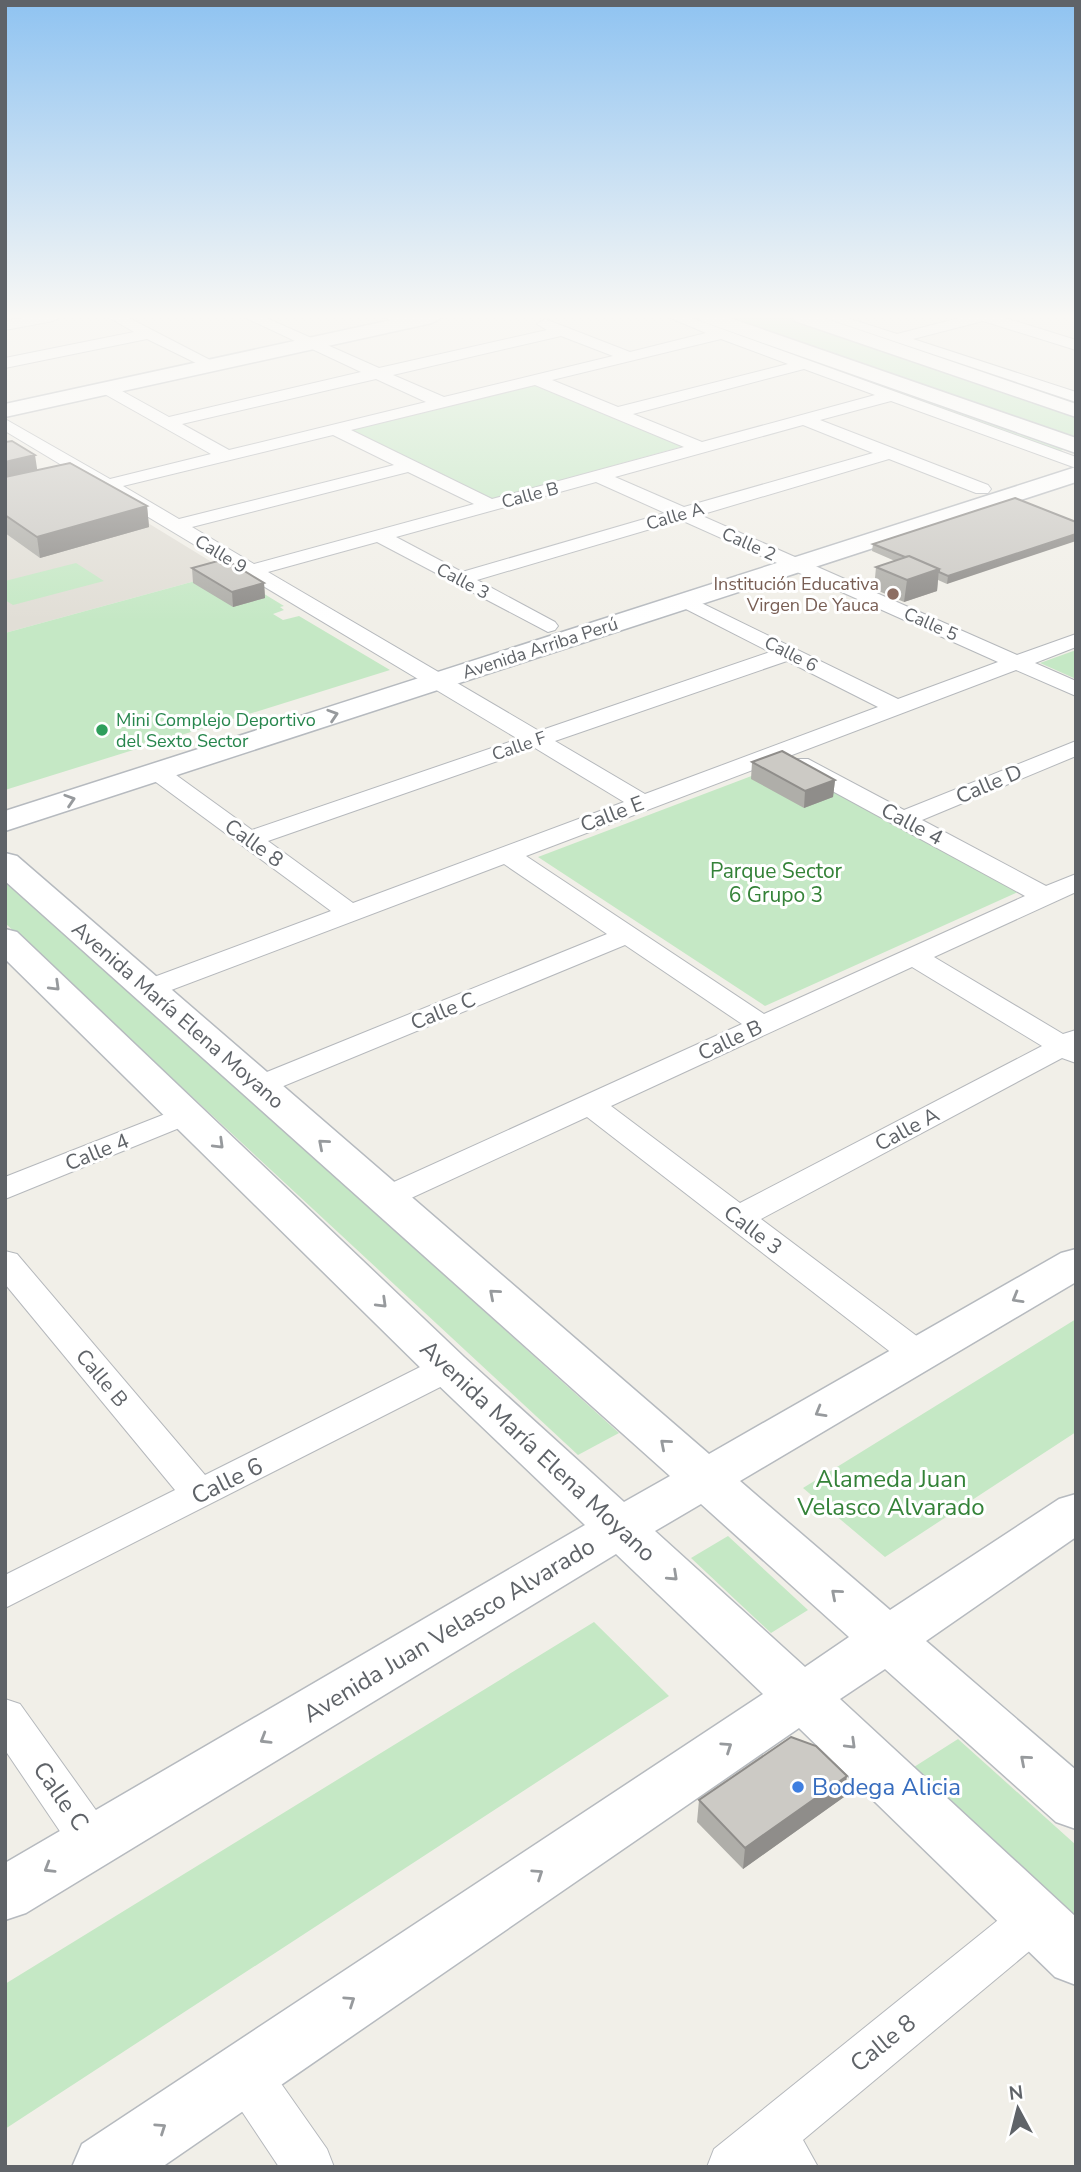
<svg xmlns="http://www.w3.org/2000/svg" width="1081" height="2172" viewBox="0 0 1081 2172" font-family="'Nunito Sans',sans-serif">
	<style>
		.education { fill: #e1ded6 }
		.green { fill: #c5e8c5 }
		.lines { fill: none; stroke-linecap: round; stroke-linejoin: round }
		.street-casing { stroke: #b5b8bc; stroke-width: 2 }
		.secondary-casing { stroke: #b6babf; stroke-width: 3 }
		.street { fill: #fff; fill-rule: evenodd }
		.secondary { fill: #fff; fill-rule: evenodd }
		.wall { fill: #afaea9 }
		.shaded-wall { fill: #8f8d8a }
		.building { fill: #cccac5; stroke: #8f8d8a; stroke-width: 2 }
		.oneway { stroke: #979a9d }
		.education-dot { fill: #8d6e63; stroke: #fff; stroke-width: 2.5 }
		.leisure-dot { fill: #2e9e5b; stroke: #fff; stroke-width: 2.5 }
		.shop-dot { fill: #3f7fe0; stroke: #fff; stroke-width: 2.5 }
		.labels { text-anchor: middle; stroke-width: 6; stroke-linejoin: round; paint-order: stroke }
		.far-street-label { font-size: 18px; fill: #5f6368; stroke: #fff }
		.far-education-label { font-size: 18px; fill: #785e54; stroke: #fff; text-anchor: end }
		.far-leisure-label { font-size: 18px; fill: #27864d; stroke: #fff; text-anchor: start }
		.street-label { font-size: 21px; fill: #5f6368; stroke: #fff }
		.park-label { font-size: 21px; fill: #348238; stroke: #fff }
		.near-street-label { font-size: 24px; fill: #5f6368; stroke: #fff }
		.near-park-label { font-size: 24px; fill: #348238; stroke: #fff }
		.near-shop-label { font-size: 24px; fill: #366cbe; stroke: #fff; text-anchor: start }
	</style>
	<rect width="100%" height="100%" fill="#f1efe8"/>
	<path class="education" d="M76,479L228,572L5,633V496Z"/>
	<path class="green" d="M684,317H695L1068,448L1058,452Z
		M721,317H789L1076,415V442Z
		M536,385L684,446L493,499L349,431Z
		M76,563L104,581L13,605L5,600V581Z
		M228,572L284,606L280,607L284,610L273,614L283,620L299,616L390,670L5,790V633Z
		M1076,650V679L1040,663Z
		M783,764L1018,892L765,1006L538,857Z
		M5,878L619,1433L578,1455L5,923Z
		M1076,1319V1432L885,1557L803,1488Z
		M728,1536L808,1610L771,1633L691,1558Z
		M594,1622L669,1696L5,2129V1984Z
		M958,1739L1076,1845V1918L914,1767Z"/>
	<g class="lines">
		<defs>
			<path id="street" d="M28,317H60L53,321L5,330V321Z
				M108,317H127L212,361L210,364H198L147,339L5,368V358L134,332Z
				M244,317H264L379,368L547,330L537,324L545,319L630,352L706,333L668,317H689L1076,457V468L891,401L820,420L988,485L991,489L988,493H976L889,459L700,515L1017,655L1076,634V647L1035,663L1076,681V696L1016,670L526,856L764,1014L1025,896L792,769L788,764L792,759H808L904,810L1076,741V756L922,820L1046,886L1076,874V892L934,957L1063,1034L1076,1030V1063L1062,1058L761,1219L930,1346L935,1355L930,1364L918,1367L906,1364L587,1117L396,1205L385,1208L374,1205L369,1198L374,1191L742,1024L625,945L269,1092L258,1095L247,1092L243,1086L247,1080L607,934L504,864L158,995H138L134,989L138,983L331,911L149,777L145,772L149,767H165L252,830L518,739L5,431V419L110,479L211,454L101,392V386H113L169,417L361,372ZM561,336L613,356L444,397L393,375ZM721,339L788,364L618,407L552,380ZM804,369L875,395L702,442L633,414ZM376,379L426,402L229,450L182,424ZM535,385L684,447L492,499L351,430ZM803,425L873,453L684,507L615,477ZM333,435L394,465L179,519L123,486ZM408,472L474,504L254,564L192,527ZM596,482L665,513L462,572L396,537ZM681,520L998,662L898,699L685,595L675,601L678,605L770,652L539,731L268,572L377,542L548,632L555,630L558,626L555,622L477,580ZM787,661L878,707L645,794L555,741ZM535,748L624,802L353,903L268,841ZM912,967L1042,1046L740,1203L611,1106Z
				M384,317H401L402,319L395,323Z
				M822,317H844L897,334L963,317H1002L1076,340V350L983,321L913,339L1076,392V402Z
				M188,1105L199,1108L203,1114L199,1120L5,1199V1177Z
				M5,1251L17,1254L205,1475L436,1359L448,1356L460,1359L466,1368L460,1377L5,1608V1575L175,1490L5,1284Z
				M5,1699L20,1704L108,1827L114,1841L108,1855L92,1860L76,1855L5,1750Z
				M1034,1898L1050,1904L1057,1919L1050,1934L803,2140L818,2167H707L714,2149L1018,1904Z
				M244,2049L261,2055L327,2149L334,2167H279L227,2089L220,2072L227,2055Z"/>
			<path id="secondary" d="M405,317H442L432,323L5,417V404Z
				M698,317H727L1076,438V453L701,321Z
				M792,317H821L1076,404V417L795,321Z
				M1076,467V482L5,831V811Z
				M5,853L17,856L709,1454L1061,1253L1076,1249V1282L740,1481L890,1610L1059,1499L1076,1494V1537L926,1641L1076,1770V1829L1056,1822L885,1669L840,1699L1076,1917V1985L1055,1977L799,1728L162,2167H72L82,2144L763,1694L616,1554L26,1913L5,1920V1863L585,1525L432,1379L5,959V929L17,932L464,1357L624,1502L670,1476L5,881ZM701,1504L849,1637L805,1667L655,1531Z"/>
		</defs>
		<use href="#street" class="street-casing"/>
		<use href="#secondary" class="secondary-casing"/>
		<use href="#street" class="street"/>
		<use href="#secondary" class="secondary"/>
	</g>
	<path class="wall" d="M5,442L37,470L147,506L149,527L40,558L5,533Z
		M1015,498L947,584L938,580L937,591L904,602L874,589L876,567L895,561L872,551L873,544Z
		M192,568L264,583L265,598L233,607L193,583Z
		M752,762L835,780L833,797L804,808L751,779Z
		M844,1797L743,1869L697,1822L699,1800Z"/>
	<path class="shaded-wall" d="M35,455L38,475L5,483V462Z
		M147,506L149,527L40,558L37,537Z
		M1076,534V541L947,584L948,576Z
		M939,569L937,591L904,602L907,580Z
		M264,583L265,598L233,607L232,592Z
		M835,780L833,797L804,808L805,791Z
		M847,1776L844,1797L743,1869L745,1848Z"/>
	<path class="building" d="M12,441L35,455L5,462V442Z
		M70,463L147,506L37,537L5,515V477Z
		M1015,498L1076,522V534L948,576L939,572V569L909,556L905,557L873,544Z
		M909,556L939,569L907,580L876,567Z
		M225,559L264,583L232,592L192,568Z
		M782,751L835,780L805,791L752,762Z
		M791,1737L816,1746L847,1776L745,1848L699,1800Z"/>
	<defs><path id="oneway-chevron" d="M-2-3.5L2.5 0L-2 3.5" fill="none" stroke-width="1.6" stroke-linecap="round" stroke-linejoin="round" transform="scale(1.75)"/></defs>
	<g class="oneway">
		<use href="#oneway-chevron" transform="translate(333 715) rotate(-18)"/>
		<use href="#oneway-chevron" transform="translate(70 800) rotate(-18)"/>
		<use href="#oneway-chevron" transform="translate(55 986) rotate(44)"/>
		<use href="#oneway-chevron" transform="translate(219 1144) rotate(44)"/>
		<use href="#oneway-chevron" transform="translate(323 1144) rotate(-139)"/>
		<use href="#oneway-chevron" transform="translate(494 1294) rotate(-139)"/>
		<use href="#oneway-chevron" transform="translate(1017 1298) rotate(150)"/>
		<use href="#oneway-chevron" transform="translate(382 1303) rotate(44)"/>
		<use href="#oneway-chevron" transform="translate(820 1412) rotate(150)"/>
		<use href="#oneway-chevron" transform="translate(665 1444) rotate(-139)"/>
		<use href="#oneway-chevron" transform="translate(673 1576) rotate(43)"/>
		<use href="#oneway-chevron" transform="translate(836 1594) rotate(-139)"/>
		<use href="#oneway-chevron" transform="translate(265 1739) rotate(149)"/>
		<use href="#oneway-chevron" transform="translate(851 1744) rotate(44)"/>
		<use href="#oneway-chevron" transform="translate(727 1747) rotate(-34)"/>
		<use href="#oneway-chevron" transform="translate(1025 1760) rotate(-139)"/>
		<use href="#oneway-chevron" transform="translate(49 1868) rotate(149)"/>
		<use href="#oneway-chevron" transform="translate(538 1874) rotate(-34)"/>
		<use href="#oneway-chevron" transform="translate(350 2001) rotate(-34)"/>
		<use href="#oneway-chevron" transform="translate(161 2128) rotate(-34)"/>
	</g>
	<linearGradient id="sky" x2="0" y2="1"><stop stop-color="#8fc3f1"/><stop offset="0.51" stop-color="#f9f8f5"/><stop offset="1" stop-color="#f9f8f5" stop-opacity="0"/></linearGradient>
	<rect width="1081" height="621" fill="url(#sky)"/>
	<circle class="education-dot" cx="893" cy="594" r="7"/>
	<circle class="leisure-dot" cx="102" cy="730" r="7"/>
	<circle class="shop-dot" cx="798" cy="1787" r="7"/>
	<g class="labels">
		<g class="far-street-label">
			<text transform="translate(530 495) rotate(-15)" y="6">Calle B</text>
			<text transform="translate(675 516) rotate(-16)" y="6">Calle A</text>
			<text transform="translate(749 544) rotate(24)" y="6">Calle 2</text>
			<text transform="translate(221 554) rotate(31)" y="6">Calle 9</text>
			<text transform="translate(463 581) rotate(28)" y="6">Calle 3</text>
			<text transform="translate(931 624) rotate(24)" y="6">Calle 5</text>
			<text transform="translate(540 648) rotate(-18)" y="6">Avenida Arriba Perú</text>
			<text transform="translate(791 654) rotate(27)" y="6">Calle 6</text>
			<text transform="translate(519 746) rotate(-19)" y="6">Calle F</text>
		</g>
		<g class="far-education-label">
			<text x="879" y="590">Institución Educativa<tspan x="879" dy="21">Virgen De Yauca</tspan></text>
		</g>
		<g class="far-leisure-label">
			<text x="116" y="726">Mini Complejo Deportivo<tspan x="116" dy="21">del Sexto Sector</tspan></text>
		</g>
		<g class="street-label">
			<text transform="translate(989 784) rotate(-23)" y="7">Calle D</text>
			<text transform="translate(612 814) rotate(-21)" y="7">Calle E</text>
			<text transform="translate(912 824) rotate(28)" y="7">Calle 4</text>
			<text transform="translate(254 843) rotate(36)" y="7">Calle 8</text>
			<text transform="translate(443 1011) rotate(-22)" y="7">Calle C</text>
			<text transform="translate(178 1015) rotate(41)" y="7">Avenida María Elena Moyano</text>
			<text transform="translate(730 1040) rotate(-25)" y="7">Calle B</text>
			<text transform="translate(907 1129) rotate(-28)" y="7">Calle A</text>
			<text transform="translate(97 1152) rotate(-22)" y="7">Calle 4</text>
			<text transform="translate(753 1230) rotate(37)" y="7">Calle 3</text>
			<text transform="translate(102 1378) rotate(50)" y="7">Calle B</text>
		</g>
		<g class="park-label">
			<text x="776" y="878">Parque Sector<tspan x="776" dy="24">6 Grupo 3</tspan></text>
		</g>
		<g class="near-street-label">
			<text transform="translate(538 1451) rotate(43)" y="8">Avenida María Elena Moyano</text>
			<text transform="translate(227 1481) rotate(-26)" y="8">Calle 6</text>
			<text transform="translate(449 1630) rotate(-31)" y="8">Avenida Juan Velasco Alvarado</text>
			<text transform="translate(61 1796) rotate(55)" y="8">Calle C</text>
			<text transform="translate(883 2043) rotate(-39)" y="8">Calle 8</text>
		</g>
		<g class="near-park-label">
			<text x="891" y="1487">Alameda Juan<tspan x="891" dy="28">Velasco Alvarado</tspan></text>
		</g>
		<g class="near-shop-label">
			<text x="812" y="1795">Bodega Alicia</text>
		</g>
	</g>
	<rect width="1081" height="2172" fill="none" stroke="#5f6368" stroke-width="14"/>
	<g transform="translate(1018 2109) rotate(353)" stroke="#ffffff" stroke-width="5" paint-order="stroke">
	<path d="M0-5L12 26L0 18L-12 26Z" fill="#5f6368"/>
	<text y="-10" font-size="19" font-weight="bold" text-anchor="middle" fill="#5f6368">N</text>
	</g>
</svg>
